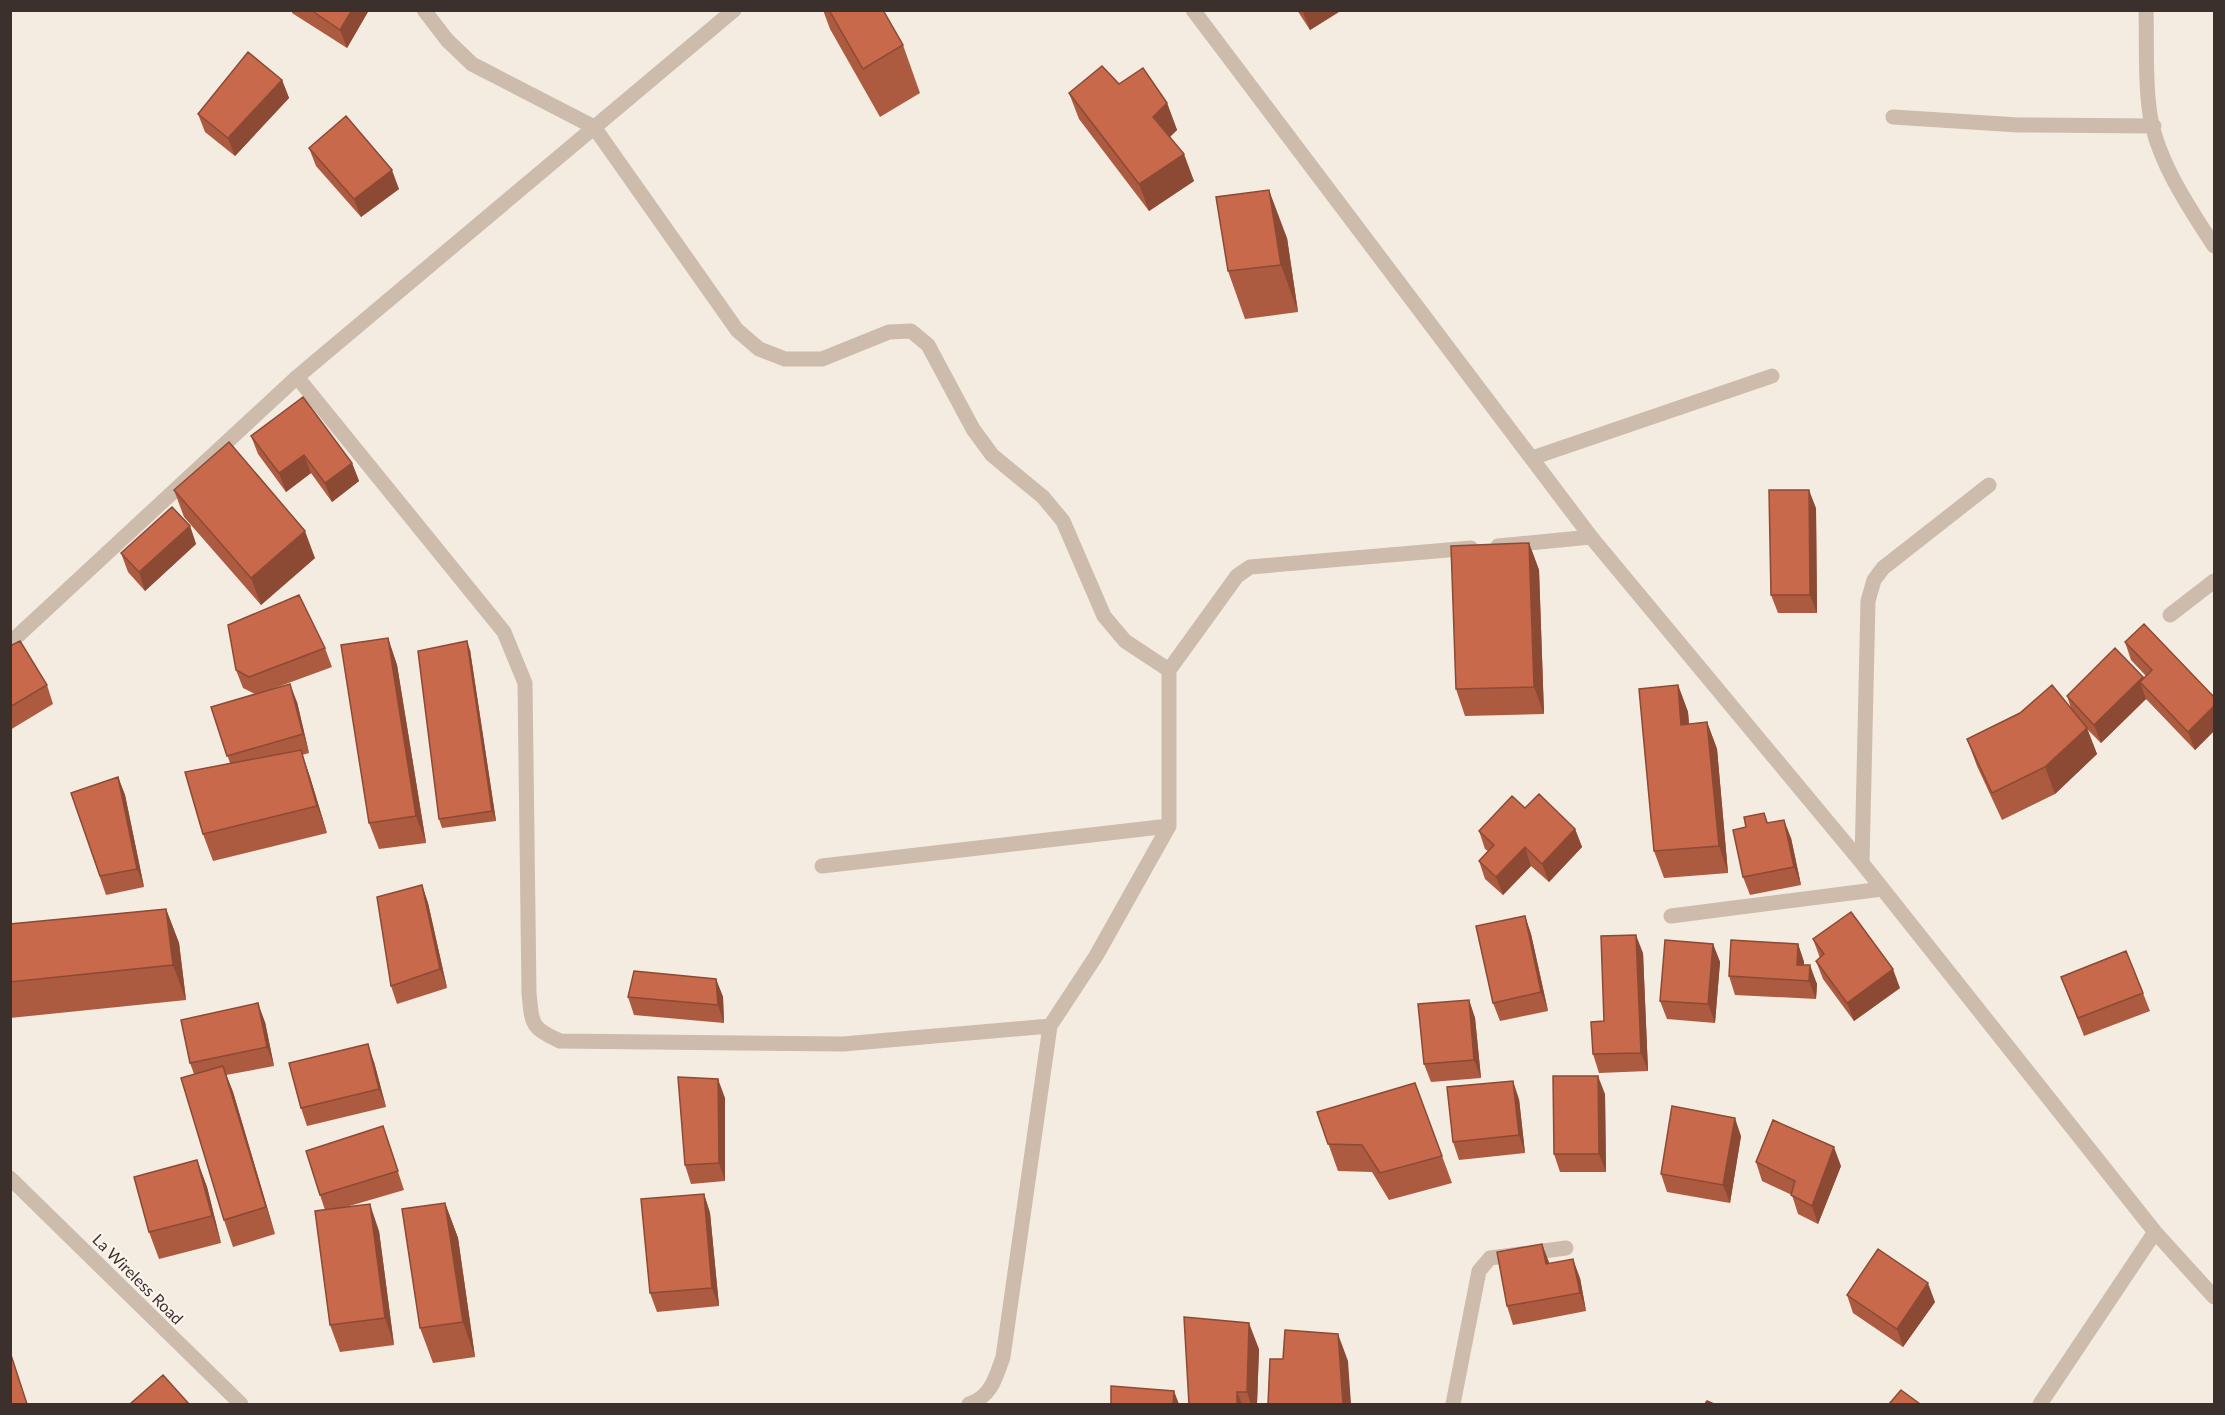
<svg xmlns="http://www.w3.org/2000/svg" width="2225" height="1415" viewBox="0 0 2225 1415" font-family="Lato,sans-serif">
	<style>
		.lines { fill: none; stroke-linecap: round; stroke-linejoin: round }
		.service { stroke: #cdbbac; stroke-width: 15 }
		.minor { stroke: #cdbbac; stroke-width: 15 }
		.wall { fill: #ac5a40 }
		.shaded-wall { fill: #8c4a34 }
		.building { fill: #c8694b; stroke: #8c4a34; stroke-width: 1.5 }
		.labels { text-anchor: middle; stroke-width: 4.5; stroke-linejoin: round; paint-order: stroke }
		.street-label { font-size: 16px; fill: #3b302b; stroke: #fbf5ee }
	</style>
	<rect width="100%" height="100%" fill="#f4ebe1"/>
	<g class="lines">
		<path class="service" d="M424,10L447,40L472,64L594,127
			M1862,863L1868,601L1874,580L1883,568L1989,485
			M1671,916L1882,889"/>
		<path class="minor" d="M1193,10L1591,537L1862,863L2155,1232L2214,1297
			M2146,10C2147,42 2145,75 2149,107C2154,156 2188,206 2214,246
			M1893,117L2018,125L2154,126
			M594,127L737,330L759,349L785,359H822L889,332L911,331L928,345L973,429L992,455L1043,497L1063,521L1104,616L1125,641L1169,670
			M297,377L504,632L525,683L529,993C532,1023 530,1028 560,1041L843,1044L1050,1026
			M1532,458L1772,376
			M1498,546L1591,537
			M2170,615L2214,581
			M10,643L297,377L734,10
			M822,866L1169,826
			M10,1178L241,1404
			M969,1404C991,1397 996,1377 1003,1357L1050,1026L1096,956L1169,826V670L1237,576L1250,567L1471,548
			M1453,1404L1479,1271L1490,1258L1566,1248
			M2040,1404L2155,1232"/>
	</g>
	<path class="wall" d="M292,10H369L347,48L292,13Z
		M823,10H883L903,45L920,93L880,117L830,29Z
		M1297,10H1342L1310,30Z
		M282,80L289,98L235,156L205,132L198,114Z
		M1119,84L1167,103L1177,130L1170,137L1194,181L1149,211L1079,119L1069,93Z
		M309,148L399,189L361,217L316,166Z
		M1287,238L1298,312L1245,319L1228,271Z
		M251,436L352,463L359,481L332,502L311,473L286,492L258,454Z
		M174,490L315,558L261,605L184,517Z
		M1816,508L1817,613H1778L1771,595Z
		M190,526L196,544L145,591L128,572L121,553Z
		M1529,543L1539,570L1544,714L1465,716L1456,689Z
		M388,638L397,665L426,843L379,849L369,823Z
		M2125,642L2214,697V731L2195,750L2146,699L2101,743L2087,729L2097,754L2055,794L2002,820L1977,766L1967,739L2071,708L2067,696L2144,678L2146,676L2131,660Z
		M10,646L47,685L53,704L10,730Z
		M325,648L332,667L272,689L297,702L309,753L302,755L310,777L327,833L213,861L203,834L230,763L211,707L255,694L243,688L236,670Z
		M470,650L496,821L442,828L439,819Z
		M1678,685L1688,712L1689,724L1707,722L1717,749L1728,873L1664,878L1654,851Z
		M118,777L125,795L144,887L106,895L71,793Z
		M1525,808L1575,829L1582,847L1549,882L1531,866L1503,895L1485,879L1479,861L1488,851L1485,849L1479,831Z
		M1764,813L1768,823L1791,838L1801,885L1750,895L1743,877L1746,827Z
		M422,885L428,903L447,988L397,1004L391,986Z
		M166,909L179,943L186,1000L10,1018V924Z
		M1525,916L1531,934L1548,1011L1500,1021L1493,1003Z
		M1813,939L1900,988L1854,1021L1823,979L1816,961L1820,958Z
		M1713,944L1720,962L1715,1023L1667,1019L1660,1001Z
		M1798,944L1804,962V965L1817,984L1816,999L1735,995L1729,976Z
		M1643,953L1648,1071L1599,1073L1593,1054L1604,1021Z
		M2061,977L2143,993L2150,1011L2084,1036Z
		M716,979L723,997L724,1023L634,1015L628,997Z
		M1469,1000L1475,1018L1481,1078L1431,1082L1424,1064Z
		M265,1022L274,1066L226,1075L233,1092L275,1234L233,1247L224,1220L194,1074L190,1063Z
		M374,1062L386,1107L307,1126L301,1108Z
		M1605,1094L1606,1172H1560L1554,1154Z
		M725,1098V1181L691,1184L685,1165Z
		M1519,1099L1525,1153L1459,1160L1453,1142Z
		M1317,1112L1442,1156L1452,1183L1389,1200L1372,1172L1338,1171Z
		M383,1126L404,1190L346,1207L379,1231L394,1345L340,1352L330,1325L325,1210L320,1195Z
		M1741,1136L1730,1203L1667,1192L1661,1174Z
		M197,1160L207,1187L221,1243L159,1259L149,1232Z
		M1756,1162L1841,1166L1818,1224L1798,1214L1792,1195L1762,1181Z
		M704,1194L710,1213L719,1306L657,1312L650,1293Z
		M445,1203L458,1238L475,1357L433,1363L420,1328Z
		M1549,1264L1580,1278L1586,1311L1513,1325L1507,1306Z
		M1847,1295L1935,1302L1903,1347L1853,1313Z
		M1259,1349L1257,1404H1189Z"/>
	<path class="shaded-wall" d="M352,10H369L347,48L340,30Z
		M1306,10H1342L1310,30L1303,12Z
		M282,80L289,98L235,156L228,138Z
		M1167,103L1177,130L1163,143L1153,117Z
		M1184,154L1194,181L1149,211L1139,184Z
		M392,170L399,189L361,217L354,199Z
		M1269,190L1287,238L1298,312L1281,265Z
		M304,455L311,473L286,492L279,473Z
		M352,463L359,481L332,502L325,483Z
		M1809,490L1816,508L1817,613L1810,595Z
		M190,526L196,544L145,591L139,572Z
		M305,531L315,558L261,605L251,578Z
		M1529,543L1539,570L1544,714L1534,687Z
		M388,638L397,665L426,843L416,816Z
		M467,641L470,650L496,821L492,811Z
		M2143,677L2148,691L2140,682L2146,699L2101,743L2094,725Z
		M290,684L297,702L309,753L303,734Z
		M1678,685L1688,712L1691,751L1681,725Z
		M2214,706V731L2195,750L2188,732Z
		M1707,722L1717,749L1728,873L1719,846Z
		M2087,728L2097,754L2055,794L2045,767Z
		M301,750L310,777L327,833L317,806Z
		M118,777L125,795L144,887L137,869Z
		M1784,820L1791,838L1801,885L1794,867Z
		M1575,829L1582,847L1549,882L1542,864Z
		M1525,847L1531,866L1503,895L1496,877Z
		M422,885L428,903L447,988L440,969Z
		M166,909L179,943L186,1000L173,965Z
		M1525,916L1531,934L1548,1011L1541,992Z
		M1636,935L1643,953L1648,1071L1641,1053Z
		M1713,944L1720,962L1715,1023L1708,1004Z
		M1798,944L1804,962L1803,981L1797,965Z
		M1810,965L1817,984L1816,999L1809,981Z
		M1893,969L1900,988L1854,1021L1847,1003Z
		M716,979L723,997L724,1023L718,1005Z
		M1469,1000L1475,1018L1481,1078L1474,1060Z
		M258,1003L265,1022L274,1066L267,1047Z
		M368,1044L374,1062L386,1107L379,1089Z
		M223,1066L233,1092L275,1234L266,1207Z
		M1598,1076L1605,1094L1606,1172L1599,1154Z
		M718,1079L725,1098V1181L719,1163Z
		M1513,1081L1519,1099L1525,1153L1519,1135Z
		M1735,1118L1741,1136L1730,1203L1723,1185Z
		M1834,1147L1841,1166L1818,1224L1812,1206Z
		M197,1160L207,1187L221,1243L212,1216Z
		M704,1194L710,1213L719,1306L712,1288Z
		M445,1203L458,1238L475,1357L463,1322Z
		M370,1204L379,1231L394,1345L385,1318Z
		M1542,1244L1549,1262L1552,1283L1546,1264Z
		M1573,1259L1580,1278L1586,1311L1580,1293Z
		M1928,1283L1935,1302L1903,1347L1897,1329Z
		M1249,1323L1259,1349L1257,1404H1251L1247,1392Z
		M1338,1334L1348,1361L1351,1404H1343Z
		M1174,1391L1179,1404H1173Z
		M1237,1392L1242,1404H1237Z"/>
	<path class="building" d="M311,10H352L340,30Z
		M829,10H883L903,45L863,69Z
		M248,52L282,80L228,138L198,114Z
		M1102,66L1119,84L1143,68L1167,103L1153,117L1184,154L1139,184L1069,93Z
		M346,116L392,170L354,199L309,148Z
		M1269,190L1281,265L1228,271L1216,197Z
		M303,397L352,463L325,483L304,455L279,473L251,436Z
		M229,442L305,531L251,578L174,490Z
		M1769,490H1809L1810,595H1771Z
		M172,507L190,526L139,572L121,553Z
		M1529,543L1534,687L1456,689L1451,546Z
		M299,595L325,648L249,677L236,670L228,625Z
		M2144,624L2214,697V706L2188,732L2140,682L2152,670L2125,642Z
		M388,638L416,816L369,823L341,645Z
		M20,641L47,685L10,707V646Z
		M467,641L492,811L439,819L418,651Z
		M2115,648L2143,677L2094,725L2067,696Z
		M290,684L303,734L227,756L211,707Z
		M1678,685L1681,725L1707,722L1719,846L1654,851L1639,689Z
		M2052,685L2087,728L2045,767L1992,793L1967,739L2020,713Z
		M301,750L317,806L203,834L185,772Z
		M118,777L137,869L100,876L71,793Z
		M1539,794L1575,829L1542,864L1525,847L1496,877L1479,861L1494,845L1479,831L1512,796L1525,808Z
		M1764,813L1767,823L1784,820L1794,867L1743,877L1733,830L1746,827L1744,817Z
		M422,885L440,969L391,986L377,897Z
		M166,909L173,965L10,982V924Z
		M1851,912L1893,969L1847,1003L1816,961L1824,954L1813,939Z
		M1525,916L1541,992L1493,1003L1476,926Z
		M1636,935L1641,1053L1593,1054L1591,1022L1604,1021L1601,936Z
		M1665,940L1713,944L1708,1004L1660,1001Z
		M1731,940L1798,944L1797,965H1810L1809,981L1729,976Z
		M2126,951L2143,993L2078,1018L2061,977Z
		M634,971L716,979L718,1005L628,997Z
		M1469,1000L1474,1060L1424,1064L1418,1004Z
		M258,1003L267,1047L190,1063L181,1020Z
		M368,1044L379,1089L301,1108L289,1063Z
		M223,1066L266,1207L224,1220L181,1078Z
		M1553,1076H1598L1599,1154H1554Z
		M678,1077L718,1079L719,1163L685,1165Z
		M1513,1081L1519,1135L1453,1142L1447,1087Z
		M1415,1083L1442,1156L1380,1173L1362,1145L1328,1144L1317,1112Z
		M1672,1106L1735,1118L1723,1185L1661,1174Z
		M1773,1120L1834,1147L1812,1206L1791,1195L1795,1181L1756,1162Z
		M383,1126L398,1171L320,1195L306,1151Z
		M197,1160L212,1216L149,1232L134,1177Z
		M704,1194L712,1288L650,1293L641,1199Z
		M445,1203L463,1322L420,1328L402,1209Z
		M370,1204L385,1318L330,1325L315,1211Z
		M1542,1244L1546,1264L1573,1259L1580,1293L1507,1306L1497,1252Z
		M1878,1249L1928,1283L1897,1329L1847,1295Z
		M1184,1317L1249,1323L1247,1392H1237V1404H1189Z
		M1285,1330L1338,1334L1343,1404H1268L1270,1359H1283Z
		M11,1355L27,1404H10Z
		M163,1375L189,1404H130Z
		M1111,1386L1174,1391L1173,1404H1111Z
		M1901,1390L1920,1404H1889Z
		M1707,1401L1714,1404H1705Z"/>
	<g class="labels">
		<g class="street-label">
			<text transform="translate(138 1279) rotate(45)" y="6">La Wireless Road</text>
		</g>
	</g>
	<rect width="2225" height="1415" fill="none" stroke="#3b302b" stroke-width="24"/>
</svg>
